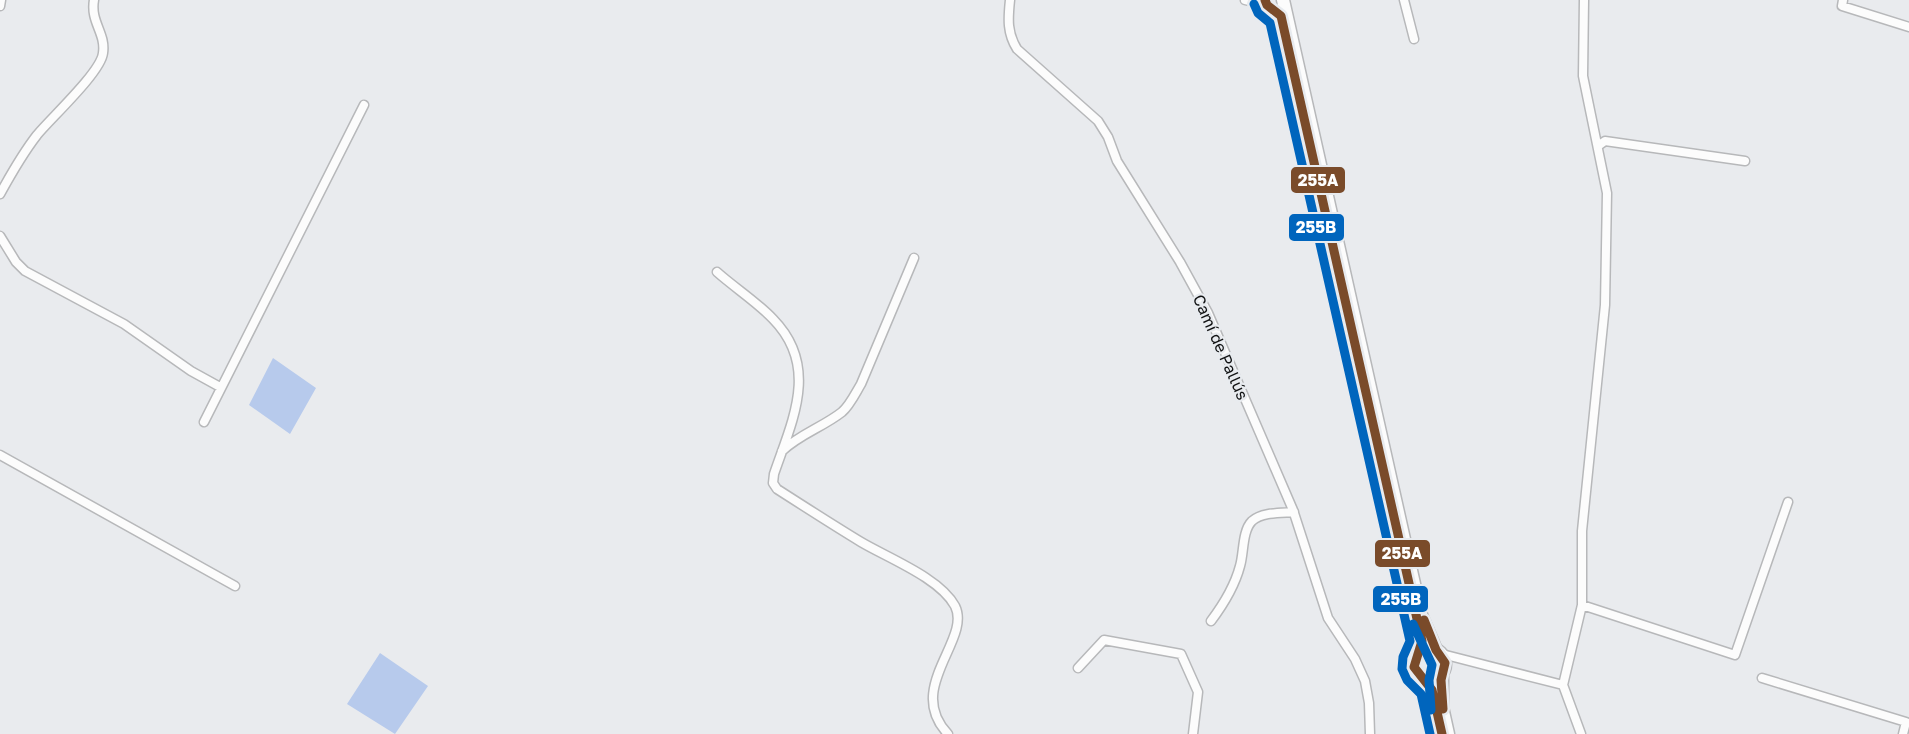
<svg xmlns="http://www.w3.org/2000/svg" width="1909" height="734" viewBox="0 0 1909 734" font-family="'Golos Text',sans-serif">
	<style>
		.water { fill: #b7caec }
		.lines { fill: none; stroke-linecap: round; stroke-linejoin: round }
		.street-casing { stroke: #b7b8ba; stroke-width: 11 }
		.secondary-casing { stroke: #b7b8ba; stroke-width: 15 }
		.street { stroke: #fcfcfc; stroke-width: 8 }
		.secondary { stroke: #fcfcfc; stroke-width: 12 }
		.bus-1-casing { stroke: #e8ebef; stroke-width: 14 }
		.bus-2-casing { stroke: #e8ebef; stroke-width: 14 }
		.bus-1 { stroke: #7a4b2a; stroke-width: 9 }
		.bus-2 { stroke: #0065bd; stroke-width: 9 }
		.labels { text-anchor: middle; stroke-width: 4.5; stroke-linejoin: round; paint-order: stroke }
		.street-label { font-size: 16px; fill: #111213; stroke: #e8ebef }
		.line-badge { stroke: #e8ebef; stroke-width: 2 }
		.badge-label { font-size: 16px; text-anchor: middle; font-weight: bold; fill: #fff }
	</style>
	<rect width="100%" height="100%" fill="#e9ebee"/>
	<path class="water" d="M273,358L316,388L290,434L249,405Z
		M380,653L428,686L395,734L347,704Z"/>
	<g class="lines">
		<defs>
			<path id="street" d="M1010,0C1008,19 1007,33 1017,49L1098,121L1108,137L1117,161L1180,262L1208,313L1293,510L1328,618L1355,659L1365,681L1369,703L1370,734
				M1245,0L1267,5
				M1265,0L1267,5L1281,16
				M1404,0L1414,39
				M1843,0L1842,6L1909,27
				M0,6L1,0
				M1598,146L1605,141L1745,161
				M0,194C11,174 23,153 37,135C52,117 101,72 103,53C106,33 90,22 94,0
				M0,236L16,262L25,271L124,324L191,371L220,387
				M717,272C735,288 757,302 773,319C820,367 792,421 774,474L773,483L777,489C805,507 833,525 861,542C888,558 940,578 955,606C972,640 904,688 948,734
				M204,422L364,105
				M782,451C800,434 823,427 842,412C850,405 855,394 861,384L914,258
				M0,455L235,586
				M1582,605L1735,655L1788,502
				M1211,621C1223,605 1235,585 1240,566C1244,553 1242,531 1252,521C1262,512 1281,513 1294,512
				M1442,654L1563,685
				M1078,668L1104,640L1181,654L1198,692L1193,734
				M1762,678L1906,722L1903,734
				M1581,734L1563,685L1582,605V531L1605,305L1607,193L1583,76L1584,0"/>
			<path id="secondary" d="M1283,0L1421,615L1436,650
				M1418,622L1421,651
				M1413 664a16 16 0 1 1 32 0a16 16 0 1 1-32 0Z
				M1442,674V707L1448,734"/>
		</defs>
		<use href="#street" class="street-casing"/>
		<use href="#secondary" class="secondary-casing"/>
		<use href="#street" class="street"/>
		<use href="#secondary" class="secondary"/>
		<defs>
			<path id="bus-1" d="M1265,0L1267,5L1281,16L1422,641L1414,667L1432,690L1442,734
				M1424,620L1436,650L1445,663L1441,680L1443,709"/>
			<path id="bus-2" d="M1254,4L1258,13L1270,23L1410,641L1403,657L1402,669L1407,680L1421,694L1430,734
				M1413,624L1432,665L1429,680L1431,710"/>
		</defs>
		<use href="#bus-1" class="bus-1-casing"/>
		<use href="#bus-2" class="bus-2-casing"/>
		<use href="#bus-1" class="bus-1"/>
		<use href="#bus-2" class="bus-2"/>
	</g>
	<g class="labels">
		<g class="street-label">
			<text transform="translate(1221 347) rotate(66)" y="6">Camí de Pallús</text>
		</g>
	</g>
	<g class="line-badge">
		<rect x="1290" y="166" width="56" height="28" rx="6" fill="#7a4b2a"/>
		<rect x="1288" y="213" width="57" height="29" rx="6" fill="#0065bd"/>
		<rect x="1374" y="539" width="57" height="29" rx="6" fill="#7a4b2a"/>
		<rect x="1372" y="585" width="57" height="28" rx="6" fill="#0065bd"/>
	</g>
	<g class="badge-label">
		<text x="1318" y="186">255A</text>
		<text x="1316" y="233">255B</text>
		<text x="1402" y="559">255A</text>
		<text x="1401" y="605">255B</text>
	</g>
</svg>
